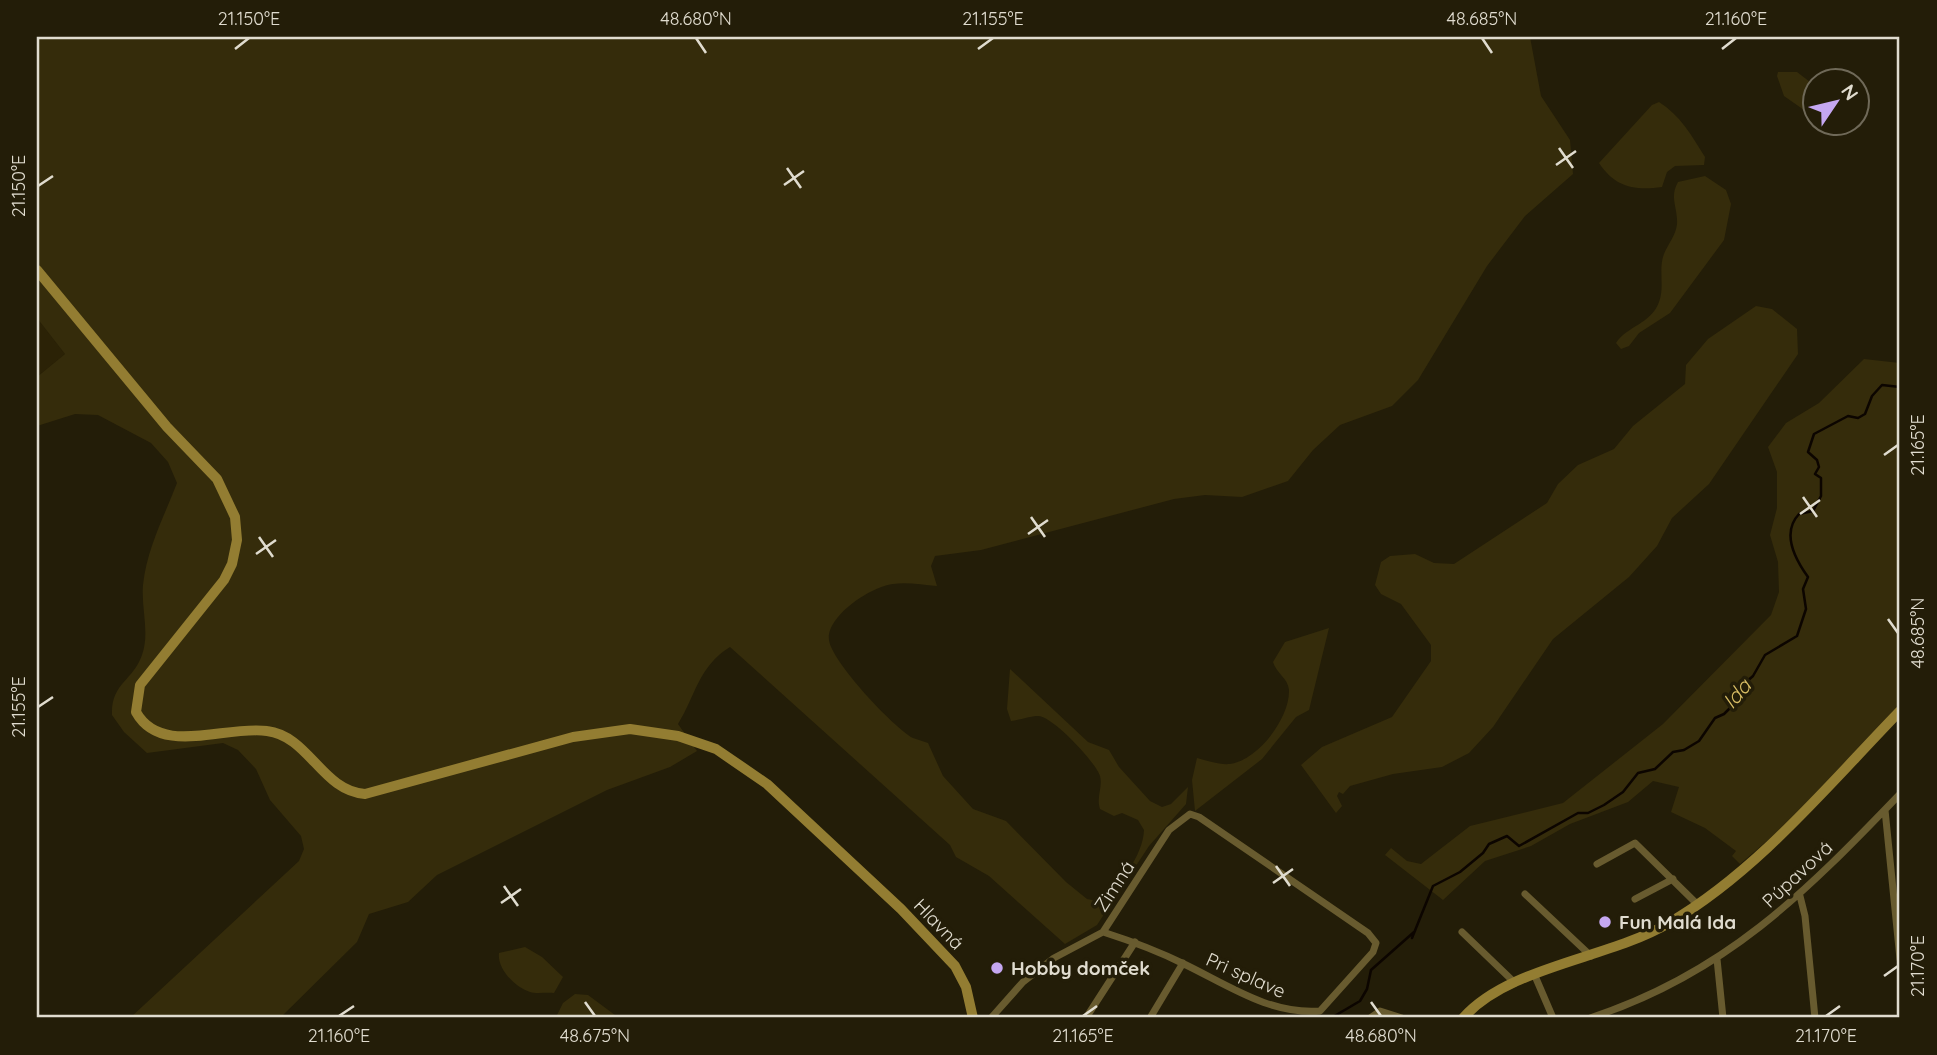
<svg xmlns="http://www.w3.org/2000/svg" width="1937" height="1055" viewBox="0 0 1937 1055" font-family="Quicksand,sans-serif">
	<style>
		.built { fill: #2b2206 }
		.green { fill: #352c0b }
		.lines { fill: none; stroke-linecap: round; stroke-linejoin: round }
		.stream { stroke: #0c0500; stroke-width: 2.5 }
		.street { stroke: #685b2f; stroke-width: 7 }
		.secondary { stroke: #937d32; stroke-width: 10 }
		.ticks { fill: none; stroke: #e0dccf; stroke-width: 2.5 }
		.poi-dot { fill: #c5a7f1; stroke: #231d08; stroke-width: 2.5 }
		.labels { text-anchor: middle; stroke-width: 7; stroke-linejoin: round; paint-order: stroke }
		.street-label { font-size: 19px; fill: #e0dccf; stroke: #231d08 }
		.poi-label { font-size: 19px; font-weight: bold; fill: #e0dccf; stroke: #231d08; text-anchor: start }
		.water-label { font-size: 21px; font-style: italic; fill: #d9be65; stroke: #231d08 }
		.neatline { fill: none; stroke: #e0dccf; stroke-width: 2.5 }
		.ticks-label { font-size: 18px; text-anchor: middle; fill: #e0dccf }
	</style>
	<rect width="100%" height="100%" fill="#231d08"/>
	<path class="built" d="M37,318L65,354L37,377Z"/>
	<path class="green" d="M37,37H1530L1541,96L1570,140L1573,174L1525,216L1487,266L1418,380L1392,406L1340,425L1313,450L1288,481L1242,497L1205,495L1174,499L981,550L935,556L931,566L937,586C923,585 907,582 893,584C872,586 826,616 829,640C831,661 894,728 913,738C918,740 923,741 928,743L943,776L973,809L1006,821L1066,882L1087,899L1097,901C1119,887 1143,856 1144,830L1138,820L1122,813L1114,816L1100,809C1096,797 1103,787 1100,776C1097,764 1053,716 1038,716C1030,716 1020,720 1011,721L1007,709L1010,669L1088,742L1109,750L1119,767L1150,801L1162,807L1171,804L1188,787L1186,804L1149,846L1097,925L1065,944L989,876L956,857L950,845L730,647C698,667 696,695 678,724L697,751L670,767L607,790L437,875L408,902L369,914L357,942L280,1018H130L299,861L304,849L301,836L270,800L256,769L238,750L223,743L147,753L124,732L112,715C111,683 133,681 142,655C150,632 141,609 143,585C147,548 164,517 177,483L168,462L151,443L98,415L75,414L37,426V377L65,354L37,318Z
		M1778,72H1797L1814,85V117L1784,96L1777,76Z
		M1659,102C1680,115 1692,136 1705,157L1704,165L1675,166L1667,172L1662,187C1634,191 1615,187 1599,163L1652,105Z
		M1705,176L1726,190L1731,204L1724,240L1670,313L1639,333L1629,346L1621,349L1616,343C1627,326 1651,324 1659,302C1665,286 1658,269 1664,254C1668,244 1676,235 1677,224C1678,207 1669,198 1678,182Z
		M1756,306L1772,309L1797,329L1798,354L1709,484L1672,518L1657,546L1629,577L1553,639L1493,727L1469,753L1442,767L1393,774L1350,786L1343,794L1339,792L1337,796L1342,806L1336,813L1301,765L1322,747L1392,717L1431,661V645L1401,604L1381,594L1375,585L1381,562L1390,556L1415,554L1434,563L1454,564L1547,503L1558,484L1578,465L1614,449L1633,426L1685,384L1686,365L1708,339Z
		M1864,359L1900,363V706L1781,829L1740,864L1732,856L1736,851L1705,828L1671,812L1679,787L1653,781L1628,802L1570,824L1531,846L1485,861L1443,900L1385,855L1391,848L1407,861L1421,864L1470,826L1563,803L1663,724L1771,615L1779,592L1778,562L1770,535L1777,508V472L1768,447L1786,423L1819,403Z
		M1329,628L1309,710L1296,717L1262,759L1195,811L1192,780L1197,758C1207,761 1220,765 1230,764C1258,760 1290,718 1289,690C1288,678 1276,673 1273,662L1285,642Z
		M525,947L542,957L563,977L554,993C547,992 536,994 530,992C514,987 497,968 499,953Z
		M575,994L588,995L619,1018H560L557,1015L563,1003Z"/>
	<g class="lines">
		<path class="stream" d="M1412,938L1433,886L1460,872L1483,853L1489,844L1507,836L1519,846L1578,813H1588L1604,805L1623,792L1638,773L1655,769L1673,752L1684,750L1699,741L1715,718L1724,714L1732,706L1736,691L1753,676L1765,655L1797,636L1806,609L1803,589L1808,577C1795,559 1781,533 1799,514L1813,511L1821,496V478L1815,474L1819,467L1817,460L1808,452L1814,434L1848,416L1858,418L1865,414L1872,396L1882,385L1900,387
			M1331,1018L1360,1001L1367,989L1371,970L1414,932"/>
		<path class="street" d="M1885,810L1900,959
			M1597,864L1635,843L1697,904
			M1525,894L1591,956
			M1800,896L1805,916L1815,1018
			M1635,899L1673,879
			M1462,932L1515,983
			M1717,959L1723,1018
			M1535,976L1553,1018
			M991,1018L1023,982L1054,958L1103,932L1169,830L1190,814L1199,817L1368,933L1376,943L1373,952L1320,1011C1270,1015 1228,985 1184,964C1158,951 1131,941 1103,932
			M1086,1018L1135,942
			M1150,1018L1183,963
			M1370,1018L1380,1011L1402,1018
			M1590,1018C1725,974 1805,893 1900,794"/>
		<path class="secondary" d="M37,270L167,427L217,479L235,517L237,540L232,564L224,580L140,685L136,712C161,757 225,725 267,731C309,736 322,791 365,794L573,737L630,729L678,736L716,749L767,784L901,909L955,966L966,987L973,1018
			M1463,1018C1509,966 1608,959 1669,923C1758,871 1829,784 1900,711"/>
	</g>
	<path class="ticks" d="M696,38L706,53M1482,38L1492,53M235,49L249,38M978,49L993,38M1722,49L1736,38M1559,148L1573,168M1556,165L1576,151M787,168L801,188M784,185L804,171M38,186L53,176M1884,455L1898,445M1803,497L1817,517M1800,514L1820,500M1031,517L1045,537M1028,534L1048,520M259,537L273,557M256,554L276,540M1888,619L1898,633M38,707L53,697M1276,866L1290,886M1273,883L1293,869M504,886L518,906M501,903L521,889M1884,976L1898,966M585,1002L595,1016M1371,1002L1381,1016M339,1016L354,1006M1083,1016L1097,1006M1826,1016L1840,1006"/>
	<g class="poi-dot">
		<circle cx="1605" cy="922" r="7"/>
		<circle cx="997" cy="968" r="7"/>
	</g>
	<g class="labels">
		<g class="street-label">
			<text transform="translate(1797 874) rotate(-43)" y="7">Púpavová</text>
			<text transform="translate(1114 886) rotate(-57)" y="7">Zimná</text>
			<text transform="translate(939 924) rotate(46)" y="7">Hlavná</text>
			<text transform="translate(1246 975) rotate(24)" y="7">Pri splave</text>
		</g>
		<g class="poi-label">
			<text x="1619" y="929">Fun Malá Ida</text>
			<text x="1011" y="975">Hobby domček</text>
		</g>
		<g class="water-label">
			<text transform="translate(1737 694) rotate(-49)" y="7">Ida</text>
		</g>
	</g>
	<rect width="1937" height="1055" fill="none" stroke="#231d08" stroke-width="77"/>
	<g transform="translate(1836 102) rotate(55)"><circle r="33" fill="#231d08" stroke="#6f6958" stroke-width="2"/>
	<path d="M0-5L12 26L0 18L-12 26Z" fill="#c5a7f1"/>
	<text y="-10" font-size="19" font-weight="bold" text-anchor="middle" fill="#e0dccf">N</text>
	</g>
	<rect x="38" y="38" width="1860" height="978" class="neatline"/>
	<g class="ticks-label">
		<text x="249" y="25">21.150°E</text>
		<text x="696" y="25">48.680°N</text>
		<text x="993" y="25">21.155°E</text>
		<text x="1482" y="25">48.685°N</text>
		<text x="1736" y="25">21.160°E</text>
		<text transform="translate(19 186) rotate(-90)" y="6">21.150°E</text>
		<text transform="translate(1918 445) rotate(-90)" y="6">21.165°E</text>
		<text transform="translate(1918 633) rotate(-90)" y="6">48.685°N</text>
		<text transform="translate(19 707) rotate(-90)" y="6">21.155°E</text>
		<text transform="translate(1918 966) rotate(-90)" y="6">21.170°E</text>
		<text x="339" y="1042">21.160°E</text>
		<text x="595" y="1042">48.675°N</text>
		<text x="1083" y="1042">21.165°E</text>
		<text x="1381" y="1042">48.680°N</text>
		<text x="1826" y="1042">21.170°E</text>
	</g>
</svg>
